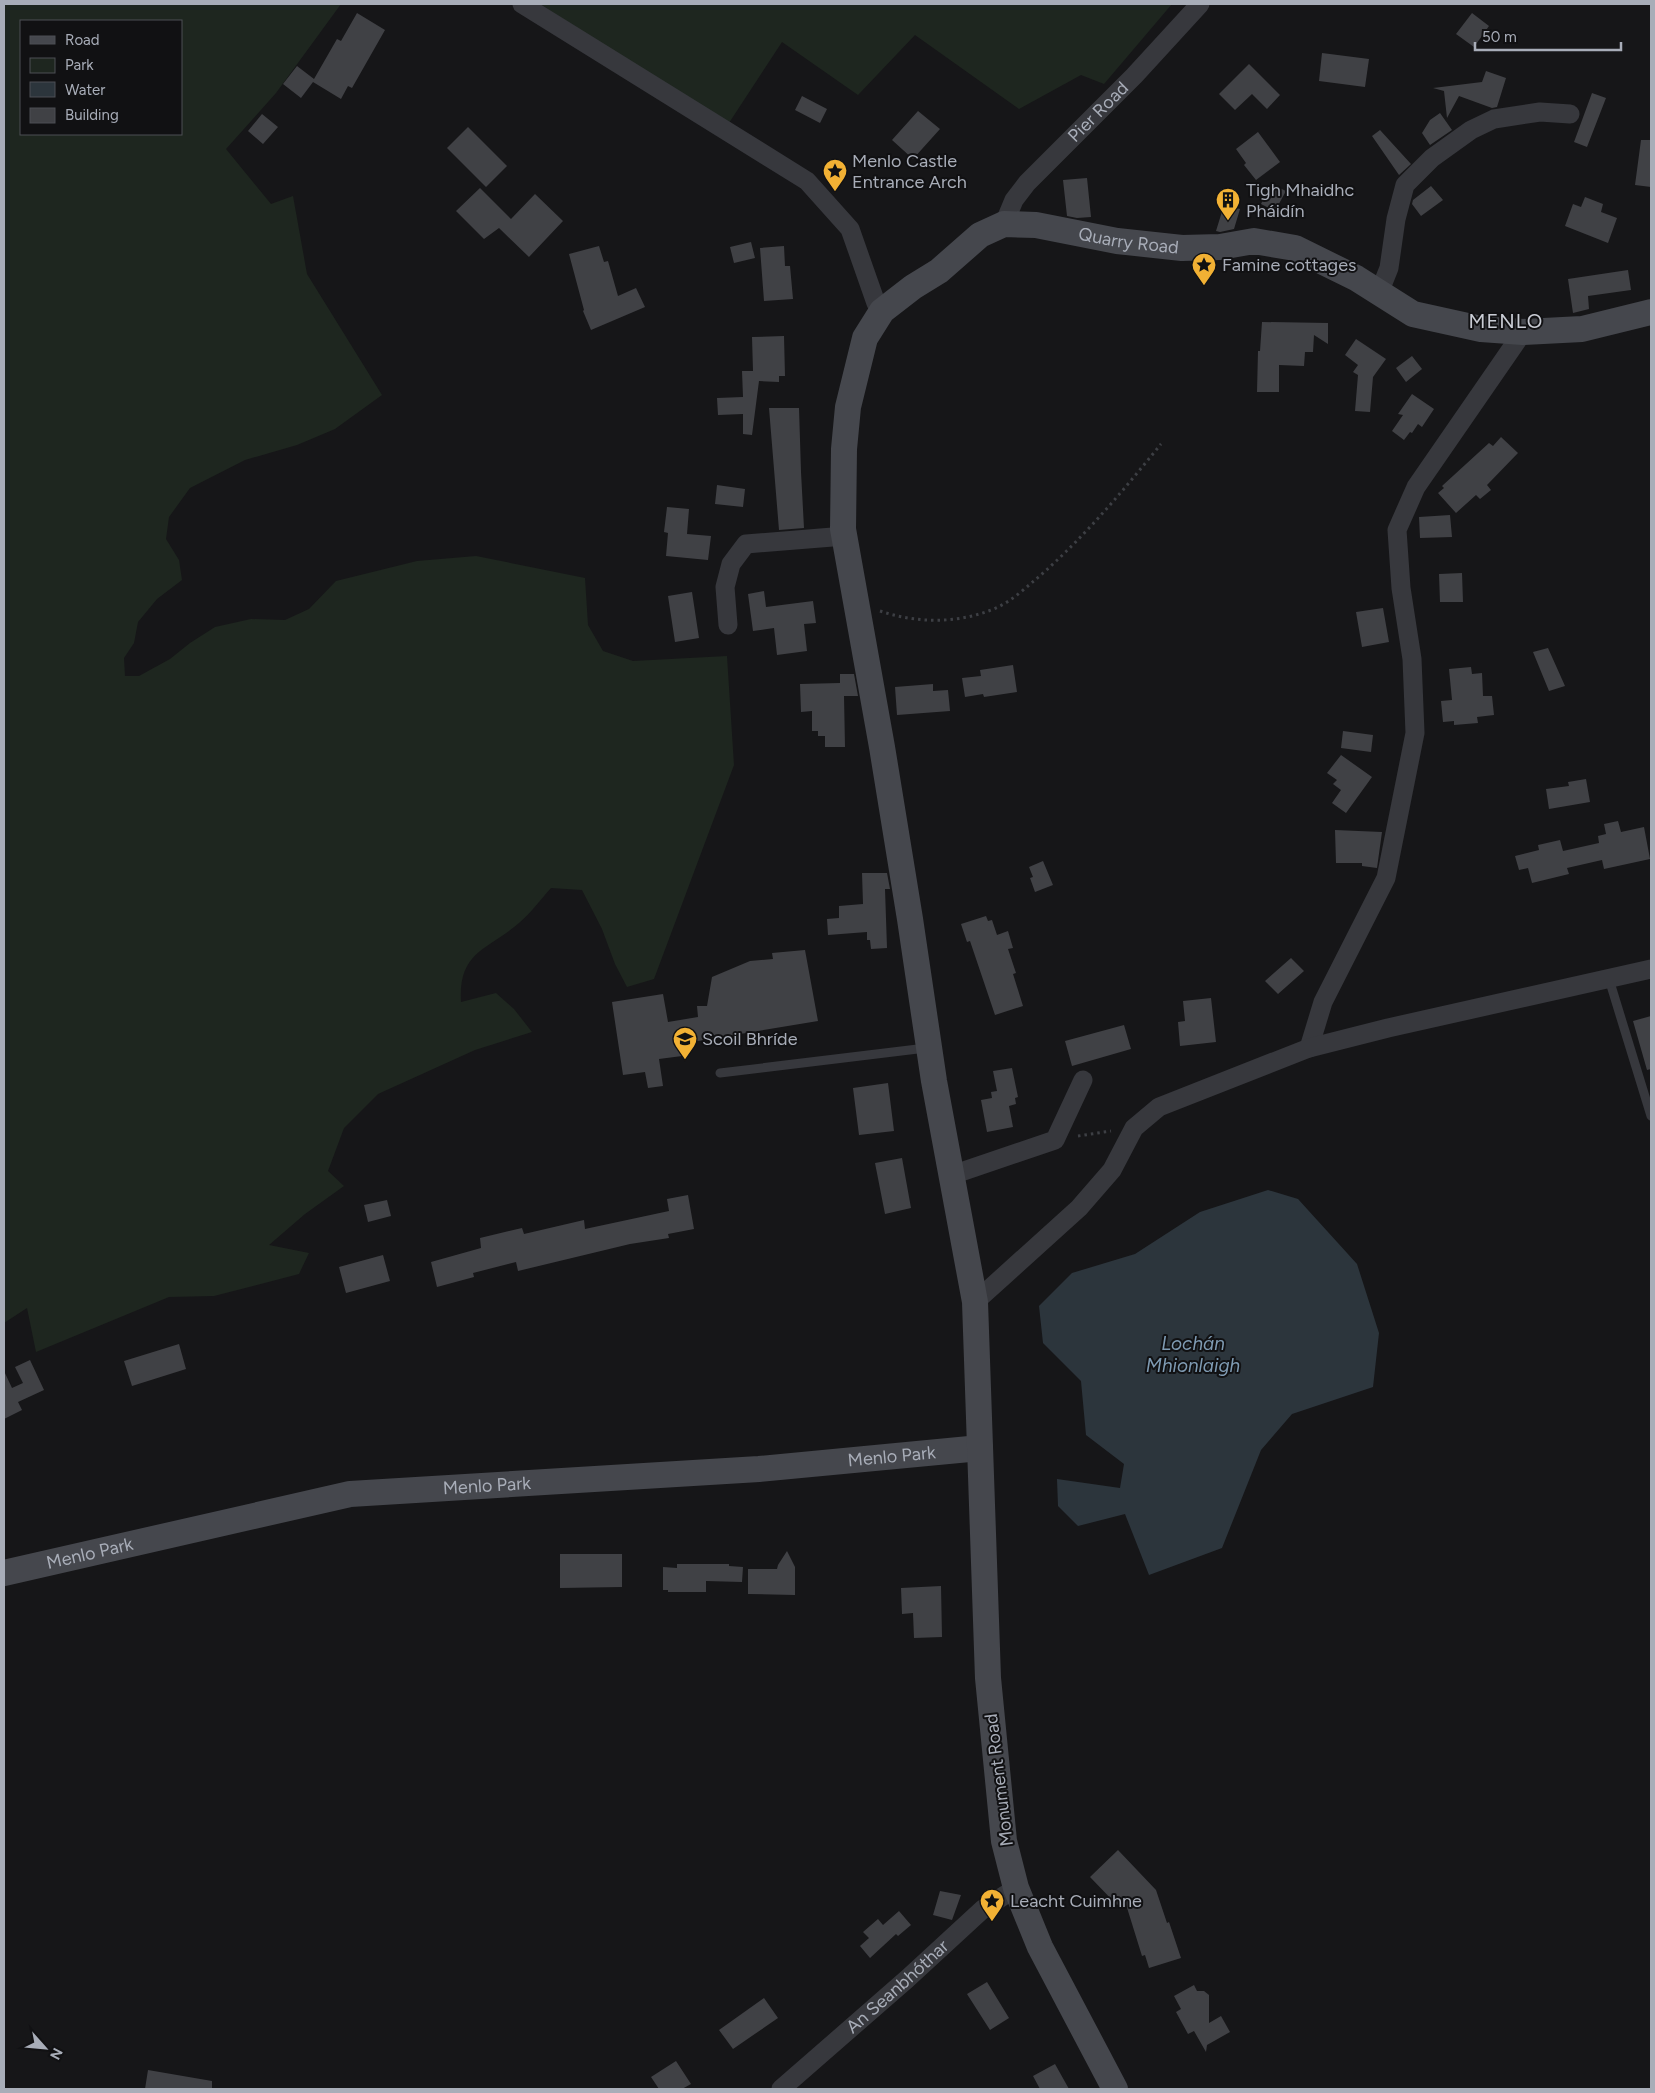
<svg xmlns="http://www.w3.org/2000/svg" width="1655" height="2093" viewBox="0 0 1655 2093" font-family="Figtree,sans-serif">
	<style>
		.green { fill: #1e261f; fill-rule: evenodd }
		.water { fill: #2c353c }
		.building { fill: #404145 }
		.lines { fill: none; stroke-linecap: round; stroke-linejoin: round }
		.path { stroke: #3d3f44; stroke-width: 3; stroke-dasharray: 2.5 4; stroke-linecap: butt }
		.lane { stroke: #37383d; stroke-width: 9 }
		.street { stroke: #37383d; stroke-width: 19 }
		.secondary { stroke: #45474d; stroke-width: 26 }
		.labels { text-anchor: middle; stroke-width: 4; stroke-linejoin: round; paint-order: stroke }
		.street-label { font-size: 18px; fill: #a8adb8; stroke: #111113 }
		.poi-label { font-size: 18px; fill: #a8adb8; stroke: #111113; text-anchor: start }
		.water-label { font-size: 19px; font-style: italic; fill: #7f9bb3; stroke: #111113 }
		.quarter-label { font-size: 20px; letter-spacing: 1px; fill: #c9ccd4; stroke: #111113 }
	</style>
	<rect width="100%" height="100%" fill="#161618"/>
	<path class="green" d="M4,4H341L276,93L226,149L271,204L293,196L307,274L382,395L335,429L297,445L245,460L190,488L169,517L166,539L179,560L182,580L157,599L138,622L134,643L124,658L125,676H139L170,659L190,643L215,627L251,619L285,620L309,609L336,581L417,561L476,556L585,578L588,625L603,651L633,661L727,656L734,765L654,979L627,987L615,964L602,929L582,890L551,888C540,900 531,913 519,923C488,950 458,951 461,1002L496,993L514,1009L532,1032L475,1050L378,1094L344,1128L328,1171L344,1186L305,1214L269,1245L309,1253L299,1274L214,1296L169,1297L36,1352L27,1308L4,1323ZM21,21H181V134H21Z
		M540,4H1172L1104,84L1081,75L1019,109L915,35L858,95L782,42L727,126Z"/>
	<path class="water" d="M1268,1190L1298,1199L1357,1264L1379,1333L1373,1387L1292,1414L1261,1450L1222,1548L1149,1575L1125,1514L1078,1526L1058,1506L1057,1479L1120,1488L1124,1464L1086,1435L1081,1381L1043,1343L1039,1306L1072,1273L1135,1254L1200,1212Z"/>
	<path class="building" d="M357,13L385,30L352,88L348,86L341,99L313,82L301,98L283,84L297,66L314,79L337,39L341,41Z
		M1472,13L1489,26L1474,47L1456,34Z
		M1322,53L1369,59L1365,87L1319,81Z
		M1249,64L1280,95L1267,109L1252,94L1235,110L1219,94Z
		M1486,71L1506,78L1497,107L1492,108L1459,96L1447,118L1444,91L1433,88L1482,82Z
		M1592,93L1606,98L1587,147L1574,142Z
		M802,96L827,109L820,123L795,110Z
		M918,111L940,129L913,159L892,140Z
		M1440,113L1452,130L1430,145L1422,133L1430,120Z
		M262,114L278,127L263,144L248,131Z
		M468,127L507,166L486,187L447,148Z
		M1380,130L1411,164L1399,175L1372,136Z
		M1258,132L1280,162L1256,180L1244,165L1246,163L1236,149Z
		M1641,140H1651V187L1635,185Z
		M1087,178L1091,217L1077,218L1067,216L1063,180Z
		M1271,184L1286,191L1275,211L1261,204Z
		M1431,186L1443,200L1421,216L1412,204L1413,200Z
		M480,188L511,219L535,194L563,221L529,257L499,228L484,239L456,211Z
		M1585,197L1603,204L1601,212L1617,218L1608,243L1565,226L1573,204L1581,207Z
		M1224,205L1240,209L1234,229L1220,232L1216,231Z
		M751,242L755,258L734,263L730,247Z
		M599,246L604,262L608,261L618,296L636,288L645,307L591,330L583,311L584,310L569,254Z
		M784,246L785,266H790L793,299L764,301L760,248Z
		M1628,270L1631,290L1588,296L1589,309L1573,313L1568,279Z
		M1262,322L1328,323V344L1314,335L1313,352H1305L1304,366L1279,365V392H1257L1258,351H1260Z
		M784,336L785,376H779V382L759,381L752,435L743,434V414L718,415L717,398L743,397L742,371H753L752,337Z
		M1356,339L1386,359L1373,377L1370,412L1355,411L1358,375L1353,372L1358,365L1345,355Z
		M1412,356L1422,369L1406,382L1396,368Z
		M1412,394L1434,409L1422,427L1418,424L1412,433L1410,432L1404,440L1392,431L1403,415L1398,414Z
		M769,408H799L801,472L804,528L779,530Z
		M1501,437L1518,453L1487,485L1491,490L1480,499L1476,495L1456,513L1438,493L1444,488L1442,486L1489,443L1493,446Z
		M717,485L745,489L743,507L715,504Z
		M667,507L689,509L687,534L711,536L708,560L666,556L668,533L664,532Z
		M1450,515L1452,537L1420,538L1419,517Z
		M1462,573L1463,602H1440L1439,574Z
		M764,591L766,607L813,601L816,623L804,624L807,651L777,655L774,628L753,631L748,594Z
		M692,592L699,638L675,642L668,596Z
		M1383,608L1389,642L1362,647L1356,612Z
		M1548,648L1565,686L1549,691L1533,652Z
		M1013,665L1017,692L984,697L983,694L965,697L962,678L981,676L980,670Z
		M1471,667L1472,674L1482,673L1483,696H1492L1494,715L1477,717L1478,723L1454,725V721L1443,722L1441,701L1452,700L1449,669Z
		M840,674H854L858,696H844L845,747H825V736H818V731H812V711L801,712L800,684L840,683Z
		M933,684V691L948,690L950,711L897,715L895,687Z
		M1343,731L1373,735L1371,752L1341,748Z
		M1341,755L1372,777L1346,813L1332,803L1341,790L1333,784L1337,780L1327,773Z
		M1586,779L1590,802L1549,809L1546,789L1569,786L1568,782Z
		M1618,821L1621,832L1644,827L1650,859L1604,869L1602,860L1567,868L1569,874L1532,883L1528,868L1519,870L1515,856L1539,850L1538,845L1560,840L1563,851L1599,843L1598,836L1606,834L1604,824Z
		M1335,830L1382,832L1377,868L1362,866V863H1336Z
		M1043,861L1053,885L1035,892L1030,878L1033,877L1029,867Z
		M862,873H887L890,889H885L887,948L871,949L870,940H867V932L828,935L827,919L839,918V906L863,904Z
		M986,916L988,921L992,920L997,935L1008,931L1013,948L1008,949L1016,973L1013,974L1023,1006L995,1015L970,941L967,942L961,924Z
		M805,950L818,1021L680,1044L682,1056L659,1059L663,1086L648,1088L645,1072L623,1075L612,1002L663,994L668,1022L698,1017L697,1006H707L712,977L750,961L773,959L772,953Z
		M1291,958L1304,971L1278,994L1265,981Z
		M1211,998L1216,1042L1180,1046L1178,1022L1185,1021L1183,1001Z
		M1651,1016V1069L1647,1070L1633,1021Z
		M1124,1025L1131,1049L1072,1066L1065,1041Z
		M1012,1068L1018,1097L1015,1098L1016,1104L1009,1106L1013,1127L987,1132L981,1100L992,1098L991,1092L997,1091L993,1071Z
		M888,1083L894,1131L859,1135L853,1088Z
		M902,1158L911,1208L885,1214L875,1163Z
		M688,1195L694,1229L668,1234L669,1238L630,1244L518,1271L516,1262L473,1273L474,1277L437,1287L431,1262L481,1248L480,1238L522,1228L524,1234L584,1220L585,1229L669,1211L667,1199Z
		M387,1200L391,1216L368,1222L364,1205Z
		M383,1255L390,1281L346,1293L339,1267Z
		M179,1344L186,1369L132,1386L124,1361Z
		M30,1360L44,1390L18,1402L22,1410L4,1419V1371L12,1388L23,1383L15,1367Z
		M787,1551L795,1567V1595L748,1594V1569H777L778,1565Z
		M560,1554H622V1587L560,1588Z
		M677,1564H729V1566L743,1567L742,1582L706,1581V1592H668V1590H663V1567L677,1568Z
		M941,1586L942,1637L914,1638L913,1613L902,1614L901,1588Z
		M1118,1850L1156,1890L1167,1923L1169,1922L1181,1958L1149,1968L1145,1955L1142,1956L1124,1898L1117,1905L1090,1877Z
		M940,1891L961,1895L952,1920L933,1915Z
		M899,1911L911,1925L898,1936L896,1934L870,1958L860,1946L869,1938L863,1932L878,1919L883,1925Z
		M987,1982L1009,2018L990,2030L967,1994Z
		M1194,1985L1197,1991H1204L1209,1995V2023L1221,2016L1230,2032L1207,2045L1206,2052L1194,2031L1188,2034L1176,2012L1181,2009L1174,1996Z
		M764,1998L778,2018L733,2049L719,2030Z
		M676,2061L691,2084L682,2089H659L651,2077Z
		M1055,2064L1069,2089H1040L1033,2076Z
		M148,2070L212,2081V2089H145Z"/>
	<g class="lines">
		<path class="path" d="M880,611C916,623 955,624 991,610C1008,604 1022,591 1035,580C1082,540 1122,492 1161,444
			M1078,1136L1111,1131"/>
		<path class="lane" d="M1609,979L1651,1116
			M720,1073L926,1048"/>
		<g class="street">
			<path d="M522,4L807,181L850,229L876,303L882,311"/>
			<path id="s1" d="M1004,224L1014,200L1027,183L1134,76L1200,4"/>
			<path d="M1379,293L1389,268L1396,219L1405,185L1432,158L1471,130L1494,119L1540,112L1570,114"/>
			<path d="M728,625L725,587L731,564L746,544L845,536"/>
			<path d="M1309,1048L1323,1002L1386,878L1415,733L1412,659L1401,588L1397,530L1416,487L1523,332"/>
			<path d="M952,1175L1055,1140L1083,1080"/>
			<path d="M975,1302L1079,1208L1112,1170L1134,1128L1159,1107L1309,1048L1388,1028L1651,969"/>
			<path id="s2" d="M781,2089L907,1979L983,1909L1016,1888"/>
		</g>
		<g class="secondary">
			<path id="s3" d="M4,1573L350,1494L759,1469L980,1448"/>
			<path id="s4" d="M1115,2089L1040,1947L1016,1888L1004,1841L988,1678L975,1302L934,1081L910,919L882,747L843,529L844,449L848,407L865,338L882,311L913,287L939,271L980,235L1004,224L1036,225L1117,241L1182,248L1220,247L1254,241L1295,248L1356,278L1413,314L1481,329L1523,332L1582,329L1651,312"/>
		</g>
	</g>
	<defs>
		<symbol id="sight-pin" viewBox="-11 -11 22 30"><path d="M0 17L-7.5 6A9.5 9.5 0 1 1 7.5 6Z" fill="#f2b134" stroke="#111113"/><path d="M0-6L1.8-2.2L6-1.7L2.9 1.2L3.7 5.4L0 3.3L-3.7 5.4L-2.9 1.2L-6-1.7L-1.8-2.2Z" fill="#111"/></symbol>
		<symbol id="building-pin" viewBox="-11 -11 22 30"><path d="M0 17L-7.5 6A9.5 9.5 0 1 1 7.5 6Z" fill="#f2b134" stroke="#111113"/><path d="M-4-6H4V6H1V3H-1V6H-4ZM-2.5-4.3h1.7v1.8h-1.7ZM.8-4.3h1.7v1.8H.8ZM-2.5-1h1.7V.8h-1.7ZM.8-1h1.7V.8H.8Z" fill="#111"/></symbol>
		<symbol id="school-pin" viewBox="-11 -11 22 30"><path d="M0 17L-7.5 6A9.5 9.5 0 1 1 7.5 6Z" fill="#f2b134" stroke="#111113"/><path d="M0-5L7-2L0 1L-7-2ZM-4 1L0 2.5L4 1V4Q0 6-4 4Z" fill="#111"/></symbol>
	</defs>
	<g fill-rule="evenodd">
		<use href="#sight-pin" x="821" y="157" width="28" height="38"/>
		<use href="#building-pin" x="1214" y="186" width="28" height="38"/>
		<use href="#sight-pin" x="1190" y="251" width="28" height="38"/>
		<use href="#school-pin" x="671" y="1025" width="28" height="38"/>
		<use href="#sight-pin" x="978" y="1887" width="28" height="38"/>
	</g>
	<g class="labels">
		<g class="street-label">
			<text dy="6" stroke="none"><textPath href="#s1" startOffset="148">Pier Road</textPath></text>
			<text dy="6" stroke="none"><textPath href="#s4" startOffset="2099">Quarry Road</textPath></text>
			<text dy="6" stroke="none"><textPath href="#s3" startOffset="898">Menlo Park</textPath></text>
			<text dy="6" stroke="none"><textPath href="#s3" startOffset="492">Menlo Park</textPath></text>
			<text dy="6" stroke="none"><textPath href="#s3" startOffset="88">Menlo Park</textPath></text>
			<text transform="translate(999 1780) rotate(-97)" y="6">Monument Road</text>
			<text dy="6" stroke="none"><textPath href="#s2" startOffset="155">An Seanbhóthar</textPath></text>
		</g>
		<g class="poi-label">
			<text x="852" y="167">Menlo Castle<tspan x="852" dy="21">Entrance Arch</tspan></text>
			<text x="1246" y="196">Tigh Mhaidhc<tspan x="1246" dy="21">Pháidín</tspan></text>
			<text x="1222" y="271">Famine cottages</text>
			<text x="702" y="1045">Scoil Bhríde</text>
			<text x="1010" y="1907">Leacht Cuimhne</text>
		</g>
		<g class="water-label">
			<text x="1193" y="1350">Lochán<tspan x="1193" dy="22">Mhionlaigh</tspan></text>
		</g>
		<g class="quarter-label">
			<text x="1506" y="328">MENLO</text>
		</g>
	</g>
	<rect width="1655" height="2093" fill="none" stroke="#a8adb8" stroke-width="10"/>
	<rect x="20" y="20" width="162" height="115" fill="#111113" stroke="#4d4f55"/>
	<rect x="30" y="36" width="25" height="8" fill="#45474d" stroke="#4d4f55"/>
	<text x="65" y="45" font-size="15" fill="#a8adb8">Road</text>
	<rect x="30" y="58" width="25" height="15" fill="#1e261f" stroke="#4d4f55"/>
	<text x="65" y="70" font-size="15" fill="#a8adb8">Park</text>
	<rect x="30" y="82" width="25" height="15" fill="#2c353c" stroke="#4d4f55"/>
	<text x="65" y="95" font-size="15" fill="#a8adb8">Water</text>
	<rect x="30" y="108" width="25" height="15" fill="#404145" stroke="#4d4f55"/>
	<text x="65" y="120" font-size="15" fill="#a8adb8">Building</text>
	<g transform="translate(45 2048) rotate(117)" stroke="#111113" stroke-width="4" paint-order="stroke">
	<path d="M0-4L9 19L0 12L-9 19Z" fill="#a8adb8"/>
	<text y="-8" font-size="14" font-weight="bold" text-anchor="middle" fill="#a8adb8">N</text>
	</g>
	<path d="M1475 42v8h146v-8" fill="none" stroke="#a8adb8" stroke-width="2.5"/>
	<text x="1482" y="42" font-size="15" fill="#a8adb8" stroke="#111113" stroke-width="4" paint-order="stroke">50 m</text>
</svg>
